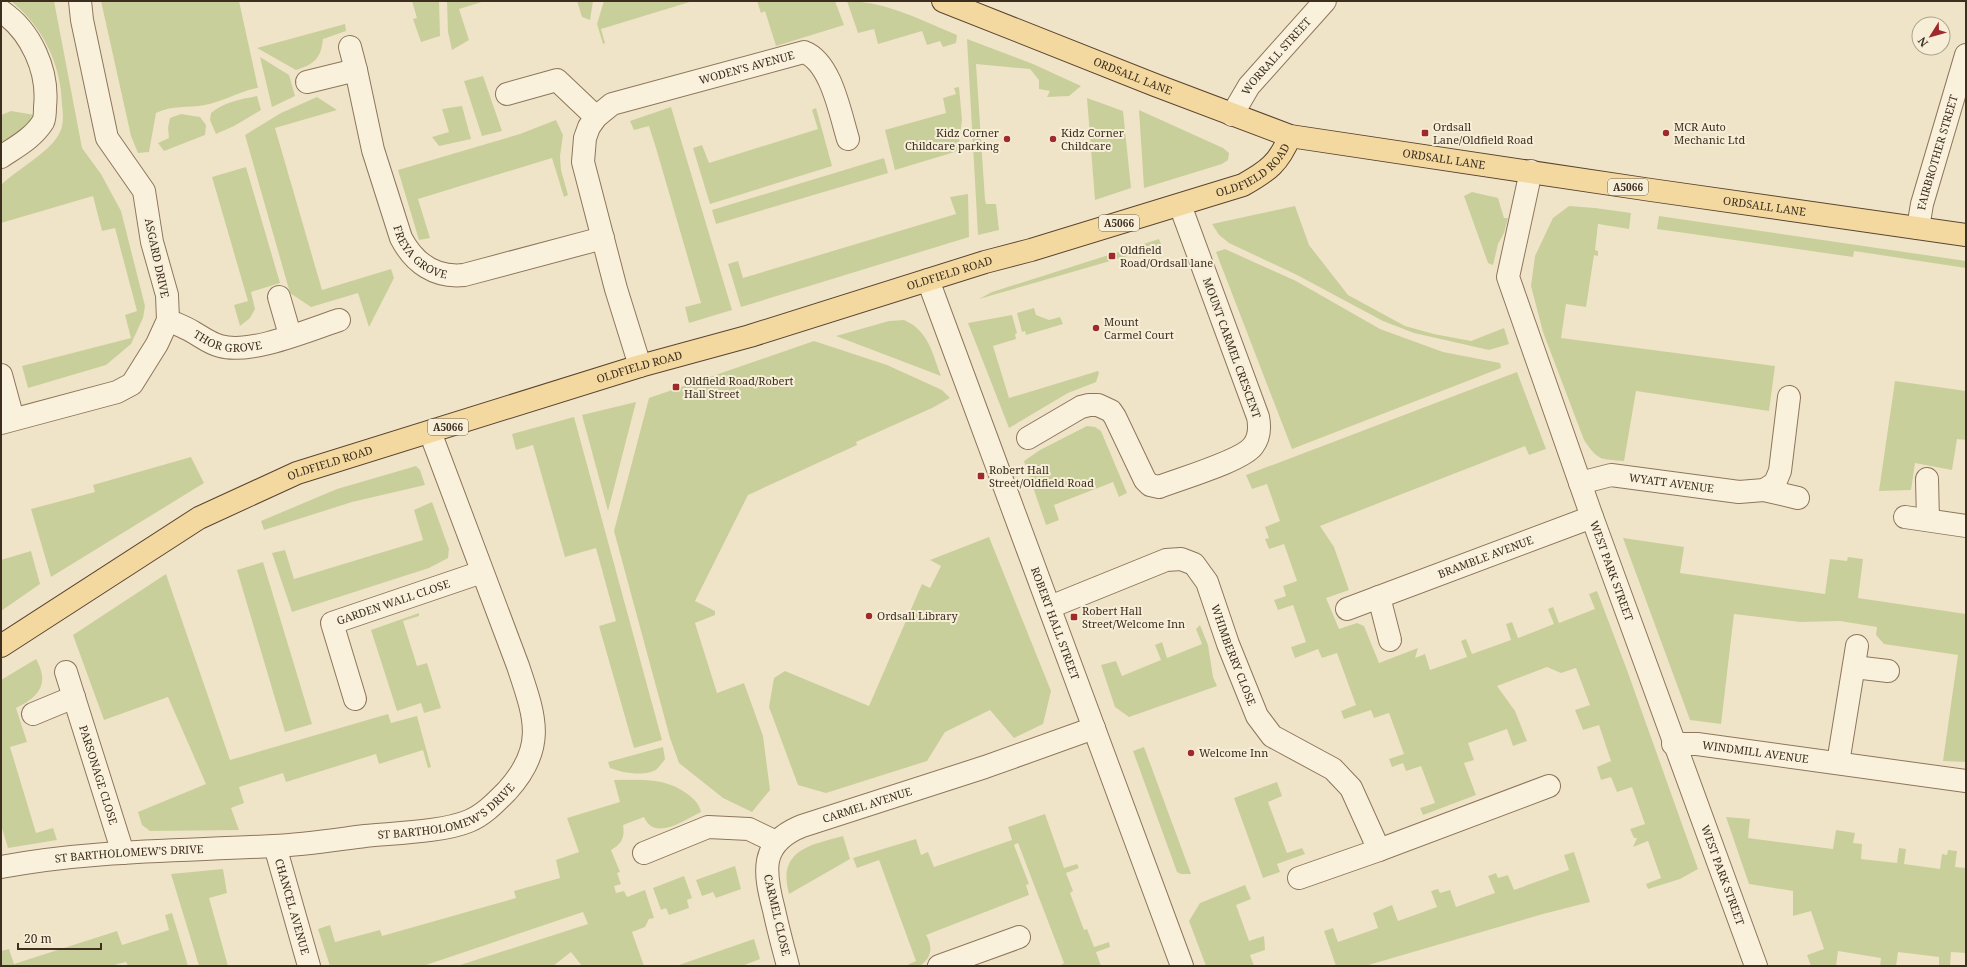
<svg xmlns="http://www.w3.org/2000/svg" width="1967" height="967" viewBox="0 0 1967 967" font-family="'Noto Serif',serif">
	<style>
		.green { fill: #c9cf9b }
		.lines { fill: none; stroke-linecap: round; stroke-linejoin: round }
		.minor-casing { stroke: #8d765c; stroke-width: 24 }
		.major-casing { stroke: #5b4430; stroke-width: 24 }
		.minor { stroke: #faf1dc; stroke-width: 22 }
		.major { stroke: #f3d9a0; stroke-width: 22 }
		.poi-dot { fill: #9e2a2b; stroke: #f7eed8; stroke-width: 1.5 }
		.labels { text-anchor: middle; stroke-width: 4; stroke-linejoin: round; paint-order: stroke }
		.shield { fill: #f7eed8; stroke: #756857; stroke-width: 1 }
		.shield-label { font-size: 10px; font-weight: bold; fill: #3d2e20 }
		.street-label { font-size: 11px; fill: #3d2e20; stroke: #f7eed8 }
		.poi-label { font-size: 11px; fill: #3d2e20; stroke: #f7eed8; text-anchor: start }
	</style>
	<rect width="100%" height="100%" fill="#f0e4c8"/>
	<path class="green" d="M11,1H54L82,148L101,174L121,211L145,306L143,318L131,344L106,365L28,388L22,366L131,338L125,315L137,311L115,228L102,231L93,196L1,223V185C17,169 51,152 60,132C64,125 63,112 62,105C61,64 43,27 11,1Z
		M101,1H239L258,88C240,91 223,102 205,105C188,108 172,105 156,113L149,152L138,153L131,136Z
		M412,1H439L440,36L421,42L413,19L417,18Z
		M447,1H485L459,9L469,40L452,50L448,32Z
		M577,1H593L590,20L582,17Z
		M604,1H693L601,29L605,43L603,44L597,24Z
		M757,1H835L844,25L776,46L765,11L761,13Z
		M847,1C885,1 923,21 957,35L956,43L943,47L940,41L927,45L922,31L878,44L874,29L858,33Z
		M345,24L346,31L323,39C321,59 314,64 296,70L257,48Z
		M967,39L1033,64L1081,86L1069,96L1047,97L1050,91L1039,89V80L1030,69L976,64L985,200L986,204H996L999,230L978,235Z
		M260,57L289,75L295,96L272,107Z
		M483,76L502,131L482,136L464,81Z
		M959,87L962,120L958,151L895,170L885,130L946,113L943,98L956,94L954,88Z
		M257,96L261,110L234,126L216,134L210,120L211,113C224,102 241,99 257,96Z
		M317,97L337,110L275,128L322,290L391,269L394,278L369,327L358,293L311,307L290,293L245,135L281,113Z
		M1087,98L1123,111L1131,188L1095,200Z
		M462,106L471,139L439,146L432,137L449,132L442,109Z
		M671,107L732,310L689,323L685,307L701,303L656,148L649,126L634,130L630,121Z
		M816,108L832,166L710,204L693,148L702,145L709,163L818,129L812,110Z
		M1139,110L1223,148L1229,153L1228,160L1222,164L1144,188Z
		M11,111L35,115L33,124L1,145V115Z
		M181,114L200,117L206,125L205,135L164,151L158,143L169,138L168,128L170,118Z
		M556,120L563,135L560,156L561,170L568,195L564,197L552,158L418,199L430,238L419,240L398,170L520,134Z
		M884,158L888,173L716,224L712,210Z
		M246,167L280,283L251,292L255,309L250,318L240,326L234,305L248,301L212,177Z
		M1472,192L1498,198L1504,218H1508L1504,233L1498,244L1493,265L1488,263L1464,196Z
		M968,194L969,237L741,307L728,264L738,261L743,278L956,214L950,197Z
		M1295,206L1309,245L1348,295L1405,326L1434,334L1471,341L1504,328L1509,344L1489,350L1414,333L1383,321L1297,275L1229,243L1219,235L1212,224Z
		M1569,206L1595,208L1631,213L1629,229L1598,224L1595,250L1598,251V256L1594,255L1586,307L1566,304L1561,338L1775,366L1769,411L1636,391L1624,461C1600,459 1598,461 1584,440L1543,332L1531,286L1535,256L1553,218Z
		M1659,216L1966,261V268L1854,251L1853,257L1657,229Z
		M1159,239L1162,246L979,299L992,292Z
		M1225,249L1296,281L1380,329L1443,352L1500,363L1501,368L1292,449L1216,252Z
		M1034,308L1036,315L1049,320L1060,317L1063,324L1026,335L1025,331L1022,332L1017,313Z
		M1012,315L1017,333L1015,334L1016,339L993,346L1009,398L1098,371L1099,373L1096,382L1068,393L1009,428L968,323Z
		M904,320C929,331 932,353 941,376L836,336L889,321Z
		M814,341L887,365L942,390L950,398L932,408L856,442L857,445L748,495L695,601L715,611V615L695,623L717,693L744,683L763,736L770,790L752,812L723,798L679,763L670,738L614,531L649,398Z
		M1517,372L1546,449L1529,455L1525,446L1320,526L1334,547L1349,590L1326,598L1339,629L1357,623L1364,626L1379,663L1418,648L1415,658L1425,654L1430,670L1467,657L1461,641L1466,639L1472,654L1511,640L1506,624L1512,622L1518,638L1554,624L1548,609L1553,607L1559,623L1595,609L1589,594L1597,591L1627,670L1698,869L1680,879L1648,889L1646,884L1661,878L1648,841L1633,847L1637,838H1634L1630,829L1645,824L1632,787L1617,792L1611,777L1601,780L1597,767L1611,761L1599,725L1583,730L1575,710L1590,705L1576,668L1561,673L1547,667L1497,686L1515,711L1527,741L1513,746L1507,729L1468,743L1474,760L1464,763L1476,795L1423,815L1420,808L1435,803L1421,766L1406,771L1403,763L1392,767L1389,759L1404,754L1389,713L1374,718L1371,710L1344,719L1341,711L1356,705L1337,653L1322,658L1318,649L1295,658L1291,647L1306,642L1293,605L1278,610L1274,600L1286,596L1283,586L1297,581L1284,544L1269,549L1265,539L1269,538L1265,527L1280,521L1267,484L1252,489L1246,475Z
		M1895,381L1966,391V440L1957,439L1952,470L1915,463L1911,490L1879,491Z
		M636,402L608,511L582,415Z
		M574,417L662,740L634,748L599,626L616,621L596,548L565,557L533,445L516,450L512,434Z
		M1087,426L1095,427L1101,431L1127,493L1119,497L1113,482L1054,505L1059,520L1046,525L1024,461L1040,450Z
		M191,457L204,483L51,577L31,509L95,492L93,485Z
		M416,466L420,470L425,485L352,502L264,530L261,521L337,489Z
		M432,502L449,549L448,558L429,568L292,612L272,553L285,550L294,579L423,540L414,510Z
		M989,537L1051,691L1043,724L1014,738L990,710L945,732L927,761L826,793L798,785L769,707L774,678L785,671L869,706L922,584L930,588L941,566L930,560Z
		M1623,538L1684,547L1680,573L1825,594L1830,559L1847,561L1848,557L1863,559L1858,598L1966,614V762L1943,761L1958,655L1884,644L1876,635L1877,627L1840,621L1800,622L1734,614L1721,724L1690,720Z
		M31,551L40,584L1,611V560Z
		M263,562L312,724L285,732L237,570Z
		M166,574L230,760L388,714L391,723L417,716L431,767L428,768L423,750L379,764L376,754L286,782L283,773L239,787L244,803L231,808L239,830L150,831L142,825L138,812L206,784L168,697L104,720L73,635Z
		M419,613V616L403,621L417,666L427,663L441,708L424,713L421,703L397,711L371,630Z
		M1200,625L1208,645L1213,677L1217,686L1129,717L1115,707L1101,665L1116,661L1122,676L1161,660L1155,645L1162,642L1167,658L1202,644L1196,629Z
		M36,659C50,684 39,697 16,708L27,742L10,747L36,833L53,828L57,840L8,848L1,825V680Z
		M663,747L665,759C663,762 660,766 657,769C646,777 622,773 610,768L608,762Z
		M1144,747L1191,874H1181L1177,872L1133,751Z
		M614,780C642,780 665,777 689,795C696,801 699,804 701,812C684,820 655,842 644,817L623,825C625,837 622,844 611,850L620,872L617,873L621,884L614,886L616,893L624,891L627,897L645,890L654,918L649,919L645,927L632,932L644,966H582L571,952L553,966H457L588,924L583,912L423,966H330L318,929L330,925L335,942L380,930L382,936L516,898L514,891L560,878L556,860L579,852L567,818L620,802Z
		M1277,782L1282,796L1268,802L1287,853L1302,848L1305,854L1277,864L1280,872L1263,878L1234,798Z
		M1045,814L1064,868L1077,864L1079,868L1066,873L1073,891L1070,893L1084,930L1087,929L1094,947L1109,942L1110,947L1096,952L1101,966H1060L1064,963L1018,843L1014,845L1029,884L1026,885L1029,895L926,935C933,946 932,958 920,966H905L916,961L879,860L857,868L853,858L916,839L921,855L928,852L934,867L1012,840L1008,827Z
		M1726,817L1750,819L1748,838L1833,849L1836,830L1855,833L1853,843L1862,844L1861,859L1897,863L1899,848L1906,849L1904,864L1940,869L1942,854L1947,855L1948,850L1957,851L1955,867L1966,868V953L1951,952L1950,966H1939V957L1898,952L1896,966H1880L1881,958L1838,951L1836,966H1811L1807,955L1824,949L1811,911L1793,916V891L1749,884Z
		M843,836L850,859L789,894C777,850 810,845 843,836Z
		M1574,852L1590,902L1543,914L1365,966H1336L1324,931L1333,928L1338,942L1378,928L1373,913L1392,905L1398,921L1437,907L1431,891L1438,889L1440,893L1450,890L1456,907L1495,893L1488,876L1496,873L1498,878L1508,875L1514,890L1569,870L1564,855Z
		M735,866L741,889L716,898L713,892L702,896L696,880Z
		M223,869L227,893L209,898L228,966H199L171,874Z
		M684,876L692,898L687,900L689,908L669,915L666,908L661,910L653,888Z
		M1245,885L1251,899L1236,905L1249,941L1264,936L1265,950L1250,955L1254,966H1206L1189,921L1200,903Z
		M172,913L188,966H128L126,962L110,966H1V951L9,949L14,964L117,931L122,945L169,930L165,915Z
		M754,939L760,959L742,966H676Z"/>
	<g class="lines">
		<defs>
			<g id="minor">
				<path d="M1,11C31,31 49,71 45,107C45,111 45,118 43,122C33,138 16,147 1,157"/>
				<path id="s1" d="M350,47L356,70L373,150L401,238C414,263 435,278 464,275L603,238"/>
				<path d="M307,82L356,70"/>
				<path d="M507,94L557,80L596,117"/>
				<path id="s2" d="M1232,115L1249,86L1325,1"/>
				<path id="s3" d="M1531,171L1508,277L1592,517L1756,966"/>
				<path id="s4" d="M1918,228L1922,204L1966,55"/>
				<path id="s5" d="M928,280L1182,966"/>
				<path d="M279,297L290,335"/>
				<path id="s6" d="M168,320C176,324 185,327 193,332C202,337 209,343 220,346C250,355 309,330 339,320"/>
				<path id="s7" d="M640,366L616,289L583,162L585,138L589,127L596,117L612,104L804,52C831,62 840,113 848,139"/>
				<path d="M1,375L13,419"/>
				<path d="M1,423L117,392L132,384L157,344L168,320L167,295L152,242L144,191L107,138L82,20L80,1"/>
				<path d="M1028,438L1081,407L1089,405H1098L1111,411L1115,417L1145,480L1150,485L1159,487C1179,479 1242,461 1253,446C1260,437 1260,427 1258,417L1180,205"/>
				<path d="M1927,479L1928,520"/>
				<path id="s8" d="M1580,483L1611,475L1739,492L1764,490L1775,483L1780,471L1789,397"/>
				<path d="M1764,490L1798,498"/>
				<path d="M1905,517L1966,526"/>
				<path d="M1379,597L1390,640"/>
				<path id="s9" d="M1050,607L1166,560L1181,559L1194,564L1207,582L1228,644L1257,716L1272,736L1333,769L1351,788L1379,850"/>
				<path id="s10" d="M1347,609L1592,517"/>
				<path d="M1854,667L1888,671"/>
				<path id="s11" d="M66,672L123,853"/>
				<path id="s12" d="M355,699L332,623L482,572"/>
				<path d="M33,714L74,697"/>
				<path id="s13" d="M1673,744H1697L1966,781"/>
				<path d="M1838,763L1857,646"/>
				<path id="s14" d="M275,846L309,966"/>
				<path d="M644,853L708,827L749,829L776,842"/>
				<path id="s15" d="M1,867C91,850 182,851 273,846C304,845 334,840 365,836C394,833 443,832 469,821C484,815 496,802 507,791C547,747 535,717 518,666L430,432"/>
				<path d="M1299,878L1379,850L1549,786"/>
				<path id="s16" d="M788,966C783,947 778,929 774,910C764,872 759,843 802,826L985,767L1094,728"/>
				<path d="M939,966L1019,937"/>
			</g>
			<g id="major">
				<path id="s17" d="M943,1L1155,85L1290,136L1651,190L1966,235"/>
				<path id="s18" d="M1,646L199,518L297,473L640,366L750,336L985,262L1031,250L1243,185C1268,171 1279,163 1290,136"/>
			</g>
		</defs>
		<use href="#minor" class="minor-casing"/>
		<use href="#major" class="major-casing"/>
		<use href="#minor" class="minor"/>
		<use href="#major" class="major"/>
	</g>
	<g class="poi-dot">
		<rect x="1421" y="129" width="8" height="8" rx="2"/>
		<circle cx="1666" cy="133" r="4"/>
		<circle cx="1007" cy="139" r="4"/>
		<circle cx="1053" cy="139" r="4"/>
		<rect x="1108" y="252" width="8" height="8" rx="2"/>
		<circle cx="1096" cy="328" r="4"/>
		<rect x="672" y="383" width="8" height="8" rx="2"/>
		<rect x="977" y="472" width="8" height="8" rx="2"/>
		<circle cx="869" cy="616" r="4"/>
		<rect x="1070" y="613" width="8" height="8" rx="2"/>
		<circle cx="1191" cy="753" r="4"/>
	</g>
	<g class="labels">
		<g class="shield">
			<rect x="1608" y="179" width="40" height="16" rx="3"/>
			<rect x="1099" y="215" width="40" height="16" rx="3"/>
			<rect x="428" y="419" width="40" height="16" rx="3"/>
		</g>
		<g class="shield-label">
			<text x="1628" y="191">A5066</text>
			<text x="1119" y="227">A5066</text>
			<text x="448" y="431">A5066</text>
		</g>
		<g class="street-label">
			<text dy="4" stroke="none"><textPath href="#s2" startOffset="74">WORRALL STREET</textPath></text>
			<text dy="4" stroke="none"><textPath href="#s7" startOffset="420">WODEN'S AVENUE</textPath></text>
			<text dy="4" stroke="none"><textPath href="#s17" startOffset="204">ORDSALL LANE</textPath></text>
			<text dy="4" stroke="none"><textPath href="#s4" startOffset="78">FAIRBROTHER STREET</textPath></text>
			<text dy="4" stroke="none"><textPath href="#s17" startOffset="528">ORDSALL LANE</textPath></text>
			<text dy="4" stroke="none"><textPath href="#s18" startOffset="1349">OLDFIELD ROAD</textPath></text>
			<text dy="4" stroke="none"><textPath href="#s17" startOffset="852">ORDSALL LANE</textPath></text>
			<text dy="4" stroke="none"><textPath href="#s1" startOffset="222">FREYA GROVE</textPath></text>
			<text transform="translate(157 258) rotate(78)" y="4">ASGARD DRIVE</text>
			<text dy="4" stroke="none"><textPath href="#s18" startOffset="1026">OLDFIELD ROAD</textPath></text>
			<text dy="4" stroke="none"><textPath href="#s6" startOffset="65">THOR GROVE</textPath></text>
			<text transform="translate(1232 348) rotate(70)" y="4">MOUNT CARMEL CRESCENT</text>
			<text dy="4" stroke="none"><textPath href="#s18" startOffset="702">OLDFIELD ROAD</textPath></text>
			<text dy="4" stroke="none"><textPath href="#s18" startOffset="378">OLDFIELD ROAD</textPath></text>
			<text dy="4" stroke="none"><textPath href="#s8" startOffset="93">WYATT AVENUE</textPath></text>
			<text dy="4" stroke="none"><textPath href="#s10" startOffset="148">BRAMBLE AVENUE</textPath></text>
			<text dy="4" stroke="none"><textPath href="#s3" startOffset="420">WEST PARK STREET</textPath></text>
			<text dy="4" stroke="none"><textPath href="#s12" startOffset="144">GARDEN WALL CLOSE</textPath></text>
			<text dy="4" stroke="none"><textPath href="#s5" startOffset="366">ROBERT HALL STREET</textPath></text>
			<text dy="4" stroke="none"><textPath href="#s9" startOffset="254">WHIMBERRY CLOSE</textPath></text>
			<text dy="4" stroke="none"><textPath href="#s13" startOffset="83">WINDMILL AVENUE</textPath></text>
			<text dy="4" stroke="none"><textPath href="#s11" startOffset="108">PARSONAGE CLOSE</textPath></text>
			<text dy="4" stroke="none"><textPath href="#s16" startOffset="227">CARMEL AVENUE</textPath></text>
			<text dy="4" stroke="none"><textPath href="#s15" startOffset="453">ST BARTHOLOMEW'S DRIVE</textPath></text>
			<text dy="4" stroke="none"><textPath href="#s15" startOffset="129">ST BARTHOLOMEW'S DRIVE</textPath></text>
			<text dy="4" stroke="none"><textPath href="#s3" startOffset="744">WEST PARK STREET</textPath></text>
			<text dy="4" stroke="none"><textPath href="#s14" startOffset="63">CHANCEL AVENUE</textPath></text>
			<text transform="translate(777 915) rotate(77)" y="4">CARMEL CLOSE</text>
		</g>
		<g class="poi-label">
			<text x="1433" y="131">Ordsall<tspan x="1433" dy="13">Lane/Oldfield Road</tspan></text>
			<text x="1674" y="131">MCR Auto<tspan x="1674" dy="13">Mechanic Ltd</tspan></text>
			<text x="999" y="137" text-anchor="end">Kidz Corner<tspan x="999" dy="13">Childcare parking</tspan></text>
			<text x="1061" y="137">Kidz Corner<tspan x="1061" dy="13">Childcare</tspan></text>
			<text x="1120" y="254">Oldfield<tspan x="1120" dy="13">Road/Ordsall lane</tspan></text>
			<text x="1104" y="326">Mount<tspan x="1104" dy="13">Carmel Court</tspan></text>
			<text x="684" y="385">Oldfield Road/Robert<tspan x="684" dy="13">Hall Street</tspan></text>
			<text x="989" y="474">Robert Hall<tspan x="989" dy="13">Street/Oldfield Road</tspan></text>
			<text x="1082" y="615">Robert Hall<tspan x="1082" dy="13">Street/Welcome Inn</tspan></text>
			<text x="877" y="620">Ordsall Library</text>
			<text x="1199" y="757">Welcome Inn</text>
		</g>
	</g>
	<rect width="1967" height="967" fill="none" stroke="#3d2e20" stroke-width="4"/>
	<g transform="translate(1931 36) rotate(233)"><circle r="19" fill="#f7eed8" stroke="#ada18e"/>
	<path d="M0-3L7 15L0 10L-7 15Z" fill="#9e2a2b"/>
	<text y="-6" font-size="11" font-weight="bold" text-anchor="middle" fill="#3d2e20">N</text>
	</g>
	<path d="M18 943v6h83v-6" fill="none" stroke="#3d2e20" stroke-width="2"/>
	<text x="24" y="943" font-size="12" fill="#3d2e20" stroke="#f7eed8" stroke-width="3" paint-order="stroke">20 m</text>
</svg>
